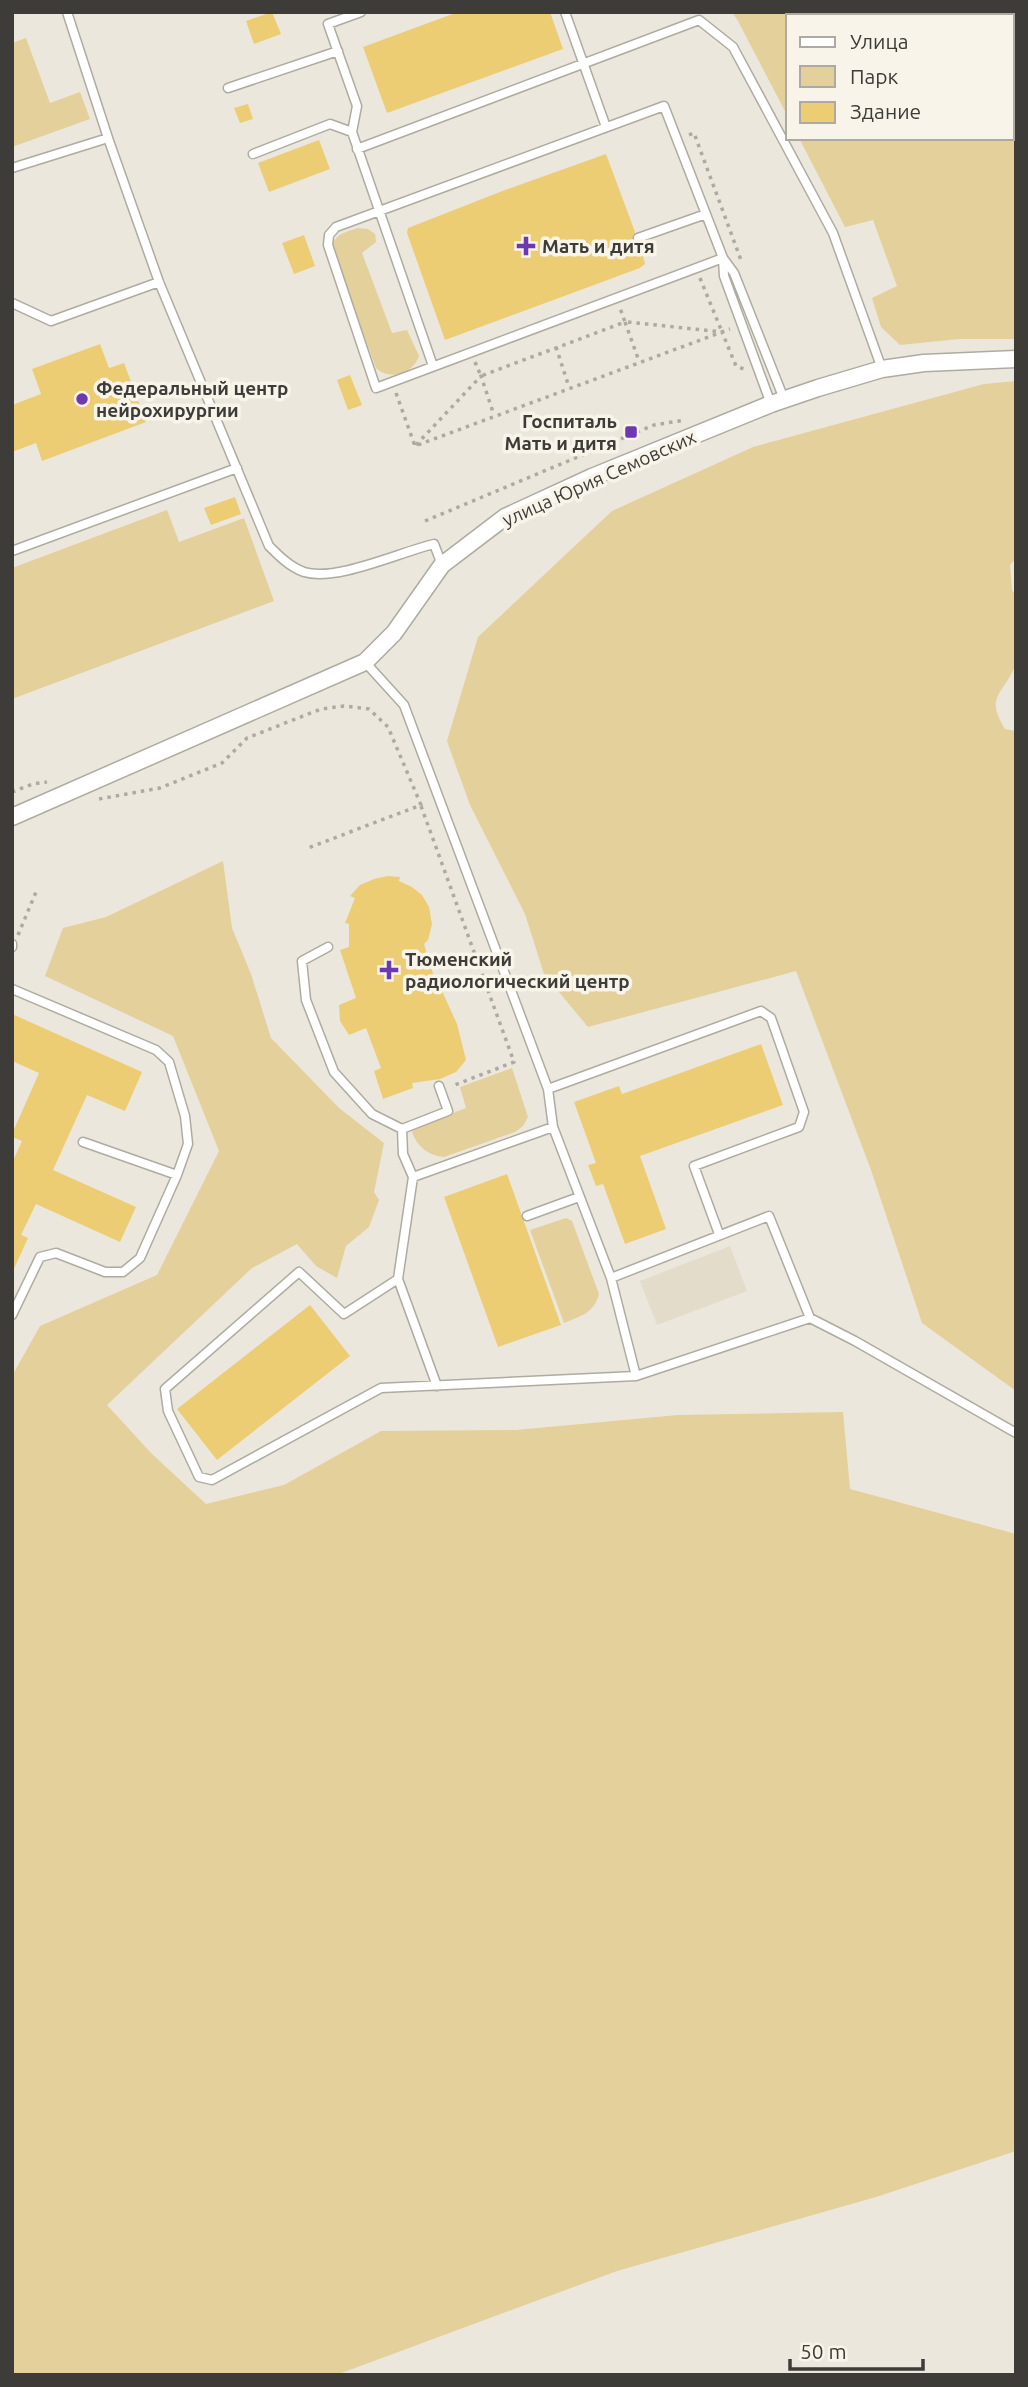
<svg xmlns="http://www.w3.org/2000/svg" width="1028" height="2387" viewBox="0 0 1028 2387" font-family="Ubuntu,sans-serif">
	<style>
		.built { fill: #e3dcca }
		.green { fill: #e4d09a }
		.building { fill: #edcd74 }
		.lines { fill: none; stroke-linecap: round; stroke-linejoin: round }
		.lane-casing { stroke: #aeaba0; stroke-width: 11 }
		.street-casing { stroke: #aeaba0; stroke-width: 19 }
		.path { stroke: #aeaaa2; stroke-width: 3.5; stroke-dasharray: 3.5 5; stroke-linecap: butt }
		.lane { stroke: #fff; stroke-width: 8 }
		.street { stroke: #fff; stroke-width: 16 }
		.poi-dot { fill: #6e39b0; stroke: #f8f4e9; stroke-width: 2.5 }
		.labels { text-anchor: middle; stroke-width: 7; stroke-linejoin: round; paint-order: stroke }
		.poi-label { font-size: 19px; font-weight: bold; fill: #3e3c38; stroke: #f8f4e9; text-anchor: start }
		.street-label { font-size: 19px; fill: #3e3c38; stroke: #f8f4e9 }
	</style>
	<rect width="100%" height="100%" fill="#ebe7dc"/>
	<path class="built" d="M730,1246L747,1291L657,1325L640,1281Z"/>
	<path class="green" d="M732,12H858L861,16H788V117L738,21Z
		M26,38L50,103L80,92L90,119L12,147V43Z
		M1012,114L1016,118V339H959L900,345L881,327L872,298L897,286L873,220L845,227L799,138H1012Z
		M358,228L368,229L375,234L376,242L362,253L392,333L407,330L419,356C413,374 390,381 376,368L332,248C334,234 346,232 358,228Z
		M1016,381V558L1010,565L1012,590L1016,596C1016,608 1018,659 1015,666C1004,694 984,696 1005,729L1016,731V1391L922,1323L871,1170L796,971L588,1027L544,974L525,914L470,805L447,741L478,637L612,511L753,447L984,384Z
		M167,510L179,542L244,518L274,601L12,699V568Z
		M223,861L232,928L251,974L271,1038L339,1108L384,1143L374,1192L379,1200L369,1227L346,1246L337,1278L316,1266L297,1244L252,1268L107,1405L152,1454L206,1504L284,1485L381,1431L516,1430L678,1415L843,1412L850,1489L1016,1534V2151L876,2197L617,2271L336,2375H12V1376L40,1326L157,1275L219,1151L173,1036L45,976L63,928L106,917Z
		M512,1068L528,1117L523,1126L515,1132L444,1157C429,1156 417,1147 412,1132L416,1127L466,1108L460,1087Z
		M566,1218L572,1221L599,1294C594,1313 581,1316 564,1323L530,1230Z"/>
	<path class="building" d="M272,12L281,34L254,44L246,21Z
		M458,12H550L563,49L387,113L363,47Z
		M248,104L253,119L240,123L234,108Z
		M319,140L330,169L269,192L258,163Z
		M606,154L635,232L632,240L634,243L640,244L645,264L640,268L445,340L407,233L408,228L505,190Z
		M304,235L315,266L294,274L282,243Z
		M100,344L109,368L124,363L146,422L42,461L36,443L12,452V405L41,394L32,369Z
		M350,375L362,405L348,410L337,380Z
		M235,497L241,514L211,525L204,508Z
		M388,876L400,877L399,881L412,887L422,895L429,907L432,924L428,940L424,944L438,990L442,991L457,1024L466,1060L456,1072L440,1079L412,1083L413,1088L383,1099L374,1071L381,1068L366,1028L349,1035L340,1021L339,1005L356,998L340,950L349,947V924L345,923L355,898L350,896L360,885L374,879Z
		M12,1014L142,1072L125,1111L87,1095L53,1170L136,1207L120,1242L36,1204L21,1235L28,1238L12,1273V1163L22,1141L12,1137V1134L39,1073L12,1061Z
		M761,1044L783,1105L640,1156L666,1229L625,1244L603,1184L596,1186L588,1165L596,1163L574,1102L619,1086L622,1094Z
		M507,1174L561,1325L498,1347L444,1197Z
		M310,1305L350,1356L217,1460L177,1409Z"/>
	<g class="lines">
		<defs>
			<path id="lane" d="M67,12L108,138L159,282L269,546C279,556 290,567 304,572C336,582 400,552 434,544L442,565
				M361,12L328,24L357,106L352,132L433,366
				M565,12L606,127
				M907,12L910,16
				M956,12L960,16
				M1012,72L1016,75
				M228,88L338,51
				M357,149L699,20L733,47L833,233L882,369
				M253,154L330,124L352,132
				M12,168L108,138
				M638,238L706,214
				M723,258L376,388L328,245L329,235L336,227L664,106L723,258L734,273L784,399
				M723,258L724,276L771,404
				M12,303L51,321L159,282
				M12,551L237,468
				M365,662L404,705L548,1089L553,1127L611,1278L636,1376L810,1318L855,1341L1016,1433
				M12,944V947
				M328,947L302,961L306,1000L334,1072L372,1114L402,1129L403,1154L413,1177L553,1127
				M12,989L156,1050L169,1062L185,1116L188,1144L177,1175L140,1258L123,1272H105L56,1253L40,1257L12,1315
				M548,1089L761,1011L771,1018L804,1112L799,1127L694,1166L719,1234
				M402,1129L448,1111L439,1086
				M83,1142L177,1175
				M413,1177L398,1279L437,1386
				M527,1216L579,1197
				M611,1278L769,1216L810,1318
				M398,1279L344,1314L299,1272L165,1389L168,1411L199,1477L212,1480L381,1388L636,1376"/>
			<path id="street" d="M12,817L365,662L394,633L442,565L505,517L592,477L771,404L818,388L882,369L924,363L1016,359"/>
		</defs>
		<use href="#lane" class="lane-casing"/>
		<use href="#street" class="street-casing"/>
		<path class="path" d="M864,12L868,16
			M988,12L991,16
			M1012,37L1016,40
			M1012,107L1016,110
			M689,135L694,133L741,260
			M700,278L722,332
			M625,322L639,361
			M628,322L722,332L730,329
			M556,347L569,387
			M475,362L481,376L625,322L620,308
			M396,393L415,446L722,332L736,366L744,369
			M416,445L481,376L494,415
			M425,521L654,425L685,420
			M12,792L33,784L47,782
			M99,799L160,788L222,763L247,738L321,709L344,706L369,709L388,727L421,805L308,848
			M421,806L514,1062L452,1086
			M18,935L36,892"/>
		<use href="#lane" class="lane"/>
		<use href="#street" class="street"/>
	</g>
	<g class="poi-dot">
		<path d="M522.5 235.5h7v7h7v7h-7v7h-7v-7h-7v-7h7z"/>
		<circle cx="82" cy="399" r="7"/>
		<rect x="624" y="425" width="14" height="14" rx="3.5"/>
		<path d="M385.5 959.5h7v7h7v7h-7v7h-7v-7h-7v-7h7z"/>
	</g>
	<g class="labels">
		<g class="poi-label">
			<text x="542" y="253">Мать и дитя</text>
			<text x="96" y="395">Федеральный центр<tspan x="96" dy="22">нейрохирургии</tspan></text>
			<text x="617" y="428" text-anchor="end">Госпиталь<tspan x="617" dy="22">Мать и дитя</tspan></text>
			<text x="405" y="966">Тюменский<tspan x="405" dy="22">радиологический центр</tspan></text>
		</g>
		<g class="street-label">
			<text transform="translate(599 478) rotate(-24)" y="7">улица Юрия Семовских</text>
		</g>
	</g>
	<rect width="1028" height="2387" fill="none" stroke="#3e3c38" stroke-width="28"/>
	<rect x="786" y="14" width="228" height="126" fill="#f8f4e9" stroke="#aeaaa2" stroke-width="2"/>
	<rect x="800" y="37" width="35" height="10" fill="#ffffff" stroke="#aeaaa2" stroke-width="2"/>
	<text x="850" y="49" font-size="21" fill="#3e3c38">Улица</text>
	<rect x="800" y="66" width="35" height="21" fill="#e4d09a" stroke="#aeaaa2" stroke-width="2"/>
	<text x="850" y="84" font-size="21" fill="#3e3c38">Парк</text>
	<rect x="800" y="102" width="35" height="21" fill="#edcd74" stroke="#aeaaa2" stroke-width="2"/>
	<text x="850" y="119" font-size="21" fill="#3e3c38">Здание</text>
	<path d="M790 2359v10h133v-10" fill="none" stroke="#3e3c38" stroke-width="3.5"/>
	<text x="800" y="2359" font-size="21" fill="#3e3c38" stroke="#f8f4e9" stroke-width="5" paint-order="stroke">50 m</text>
</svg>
